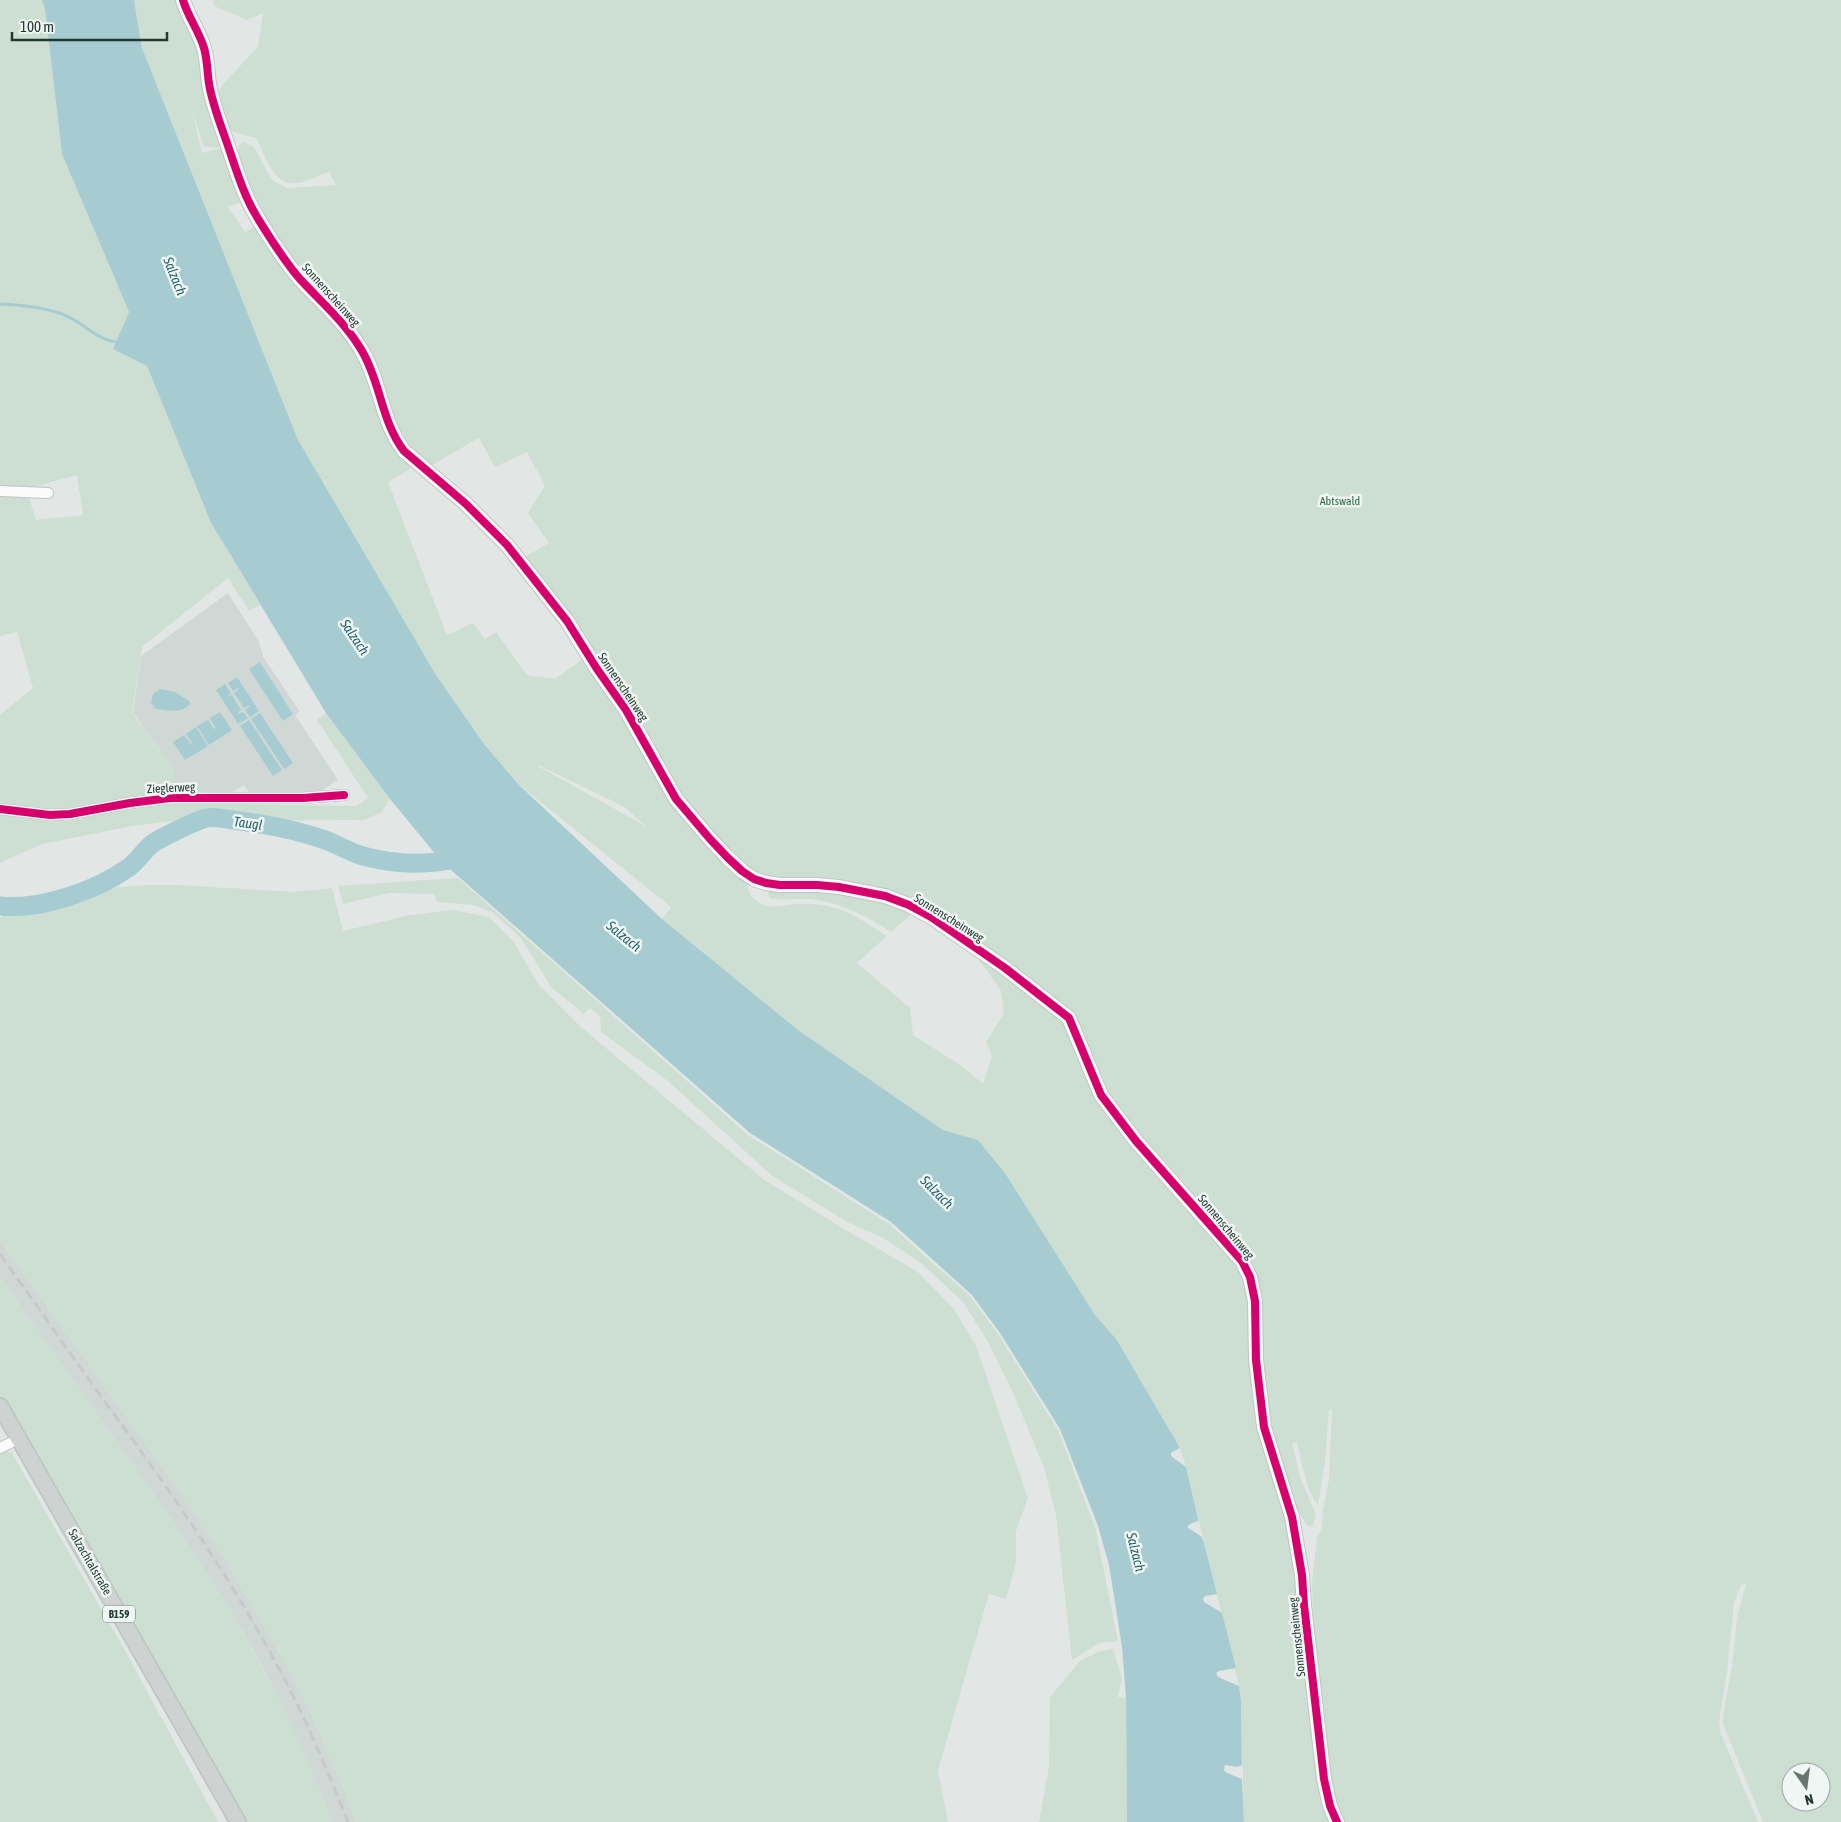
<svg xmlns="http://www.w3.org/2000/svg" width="1841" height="1822" viewBox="0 0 1841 1822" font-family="'Asap Condensed',sans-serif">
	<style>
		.built { fill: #d0d8d5 }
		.green { fill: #cddfd2; fill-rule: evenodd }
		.water { fill: #a6ccd1 }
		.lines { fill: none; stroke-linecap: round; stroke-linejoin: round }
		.stream { stroke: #a6ccd1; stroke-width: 3 }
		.river { stroke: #a6ccd1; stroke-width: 19 }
		.street-casing { stroke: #bfc4c2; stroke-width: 12 }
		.secondary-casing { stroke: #bec5c2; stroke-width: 16 }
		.primary-casing { stroke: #bcc3c1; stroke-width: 18 }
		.street { stroke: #fbfbfb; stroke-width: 10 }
		.secondary { stroke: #fbfbfb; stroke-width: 14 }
		.primary { stroke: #ced3d1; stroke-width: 15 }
		.rail { stroke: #c6c9c8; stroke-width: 3; stroke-dasharray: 10 5; stroke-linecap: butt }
		.cycleway-casing { stroke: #f0f6f3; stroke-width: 11 }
		.cycleway { stroke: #d6006c; stroke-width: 8 }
		.labels { text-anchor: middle; stroke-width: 5; stroke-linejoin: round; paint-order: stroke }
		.shield { fill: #f0f6f3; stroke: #60716c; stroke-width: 1 }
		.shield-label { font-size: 11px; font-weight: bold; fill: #223832 }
		.street-label { font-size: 12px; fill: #223832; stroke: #f0f6f3 }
		.park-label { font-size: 12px; fill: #316a46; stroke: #f0f6f3 }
		.water-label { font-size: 14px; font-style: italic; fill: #23616d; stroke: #f0f6f3 }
	</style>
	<rect width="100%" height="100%" fill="#e2e7e5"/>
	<path class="built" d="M228,593L259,642L264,658L300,712L295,715L338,780L316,794L251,795L244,785L231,793H174L175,771L133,713L141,656Z
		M0,1240L180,1492L227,1562L275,1645L306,1702L342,1785L356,1822H332L322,1796L270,1681L231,1611L167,1513L0,1277Z"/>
	<path class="green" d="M0,0H42L45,9L62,154L129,312L113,349L147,366L211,523L260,605L249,611L228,578L142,647L132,713L175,771V803L356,806L368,798L317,720L326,713L390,799L382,812L364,820L174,821L132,826L42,844L0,863V715L33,688L17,632L0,636V493L28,495L36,520L83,515L77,475L30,488L0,487Z
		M134,0H179L185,18L198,42L203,54L206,90L214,116L226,148L242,202L228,207L245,232L259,225L283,261L298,280L350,336L363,358L375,385L383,421L392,440L400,452L415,466L388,482L447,635L473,623L485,639L496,632L527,675L555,679L586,657L608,693L638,735L667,791L707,842L748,882C746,894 756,904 768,906C776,908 786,905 794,904C808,903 823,904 836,908C854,914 871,926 887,936L857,963L910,1008L913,1035L963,1067L983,1084L992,1056L986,1042L1004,1013L1001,991L975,954L913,913L891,932C865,915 840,902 809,899C796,898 782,901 770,898L768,894L770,891C780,887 790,888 800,888C831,888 859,893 889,901L892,894L851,885L780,882L760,876L736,859L688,807L667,774L641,725L556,601L523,558L549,543L528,513L545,486L527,452L495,467L479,438L427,468L405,447L393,429L385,406L375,367L355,334L332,307L302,277L247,193L237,156L239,145L244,142L254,147L272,180L287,188L336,185L329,172C319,175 309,181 299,183C273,187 266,157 256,138C224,131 227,130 215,100L222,85L258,47L263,13L247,20L214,6L213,0H1841V1822H1763L1723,1724L1724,1710L1732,1666L1737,1618L1746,1584L1741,1585L1734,1603L1727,1671L1719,1722L1721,1734L1758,1822H1342L1335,1807L1329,1788L1314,1641L1312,1583L1317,1537L1322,1529L1323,1510L1329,1479L1332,1410H1329L1325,1462L1318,1505C1305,1488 1302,1462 1297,1442L1292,1443L1301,1480L1316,1515L1313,1526L1310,1527L1306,1524L1287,1491L1270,1434L1260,1358V1289L1249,1267L1244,1270L1251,1295L1253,1321L1251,1347L1260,1437L1281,1503L1298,1533L1306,1555L1301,1596L1305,1656L1315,1761L1321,1796L1333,1822H1244L1241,1701L1239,1686L1186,1467L1180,1448L1117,1340L1095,1315L1005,1173L978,1140L943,1130L798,1030L662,919L671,907L517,783L484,744L436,675L324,485L330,476L322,485L298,440L142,48ZM192,110L204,147L223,148L202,153ZM538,765L623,806L647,827L538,766ZM1791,1772H1821V1802H1791Z
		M458,878L748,1135L889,1224L970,1296L998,1334L1058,1430L1095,1527L1118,1641L1099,1643L1072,1660L1056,1515L1044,1468L1014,1395L988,1342L963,1302L922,1264L885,1239L847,1222L771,1175L668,1081L601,1032L600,1016L590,1008L584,1014L551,987L520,937L492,912L473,905L437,902L434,894L389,893L343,904L338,886Z
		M146,885H179L295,892L332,888L343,931L410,915L452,910L489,917L513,941L539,985L582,1028L763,1179L844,1229L918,1272L954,1309L976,1346L1028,1498L1016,1531V1563L1006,1599L989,1594L938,1770L948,1822H356L342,1785L306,1702L275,1645L227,1562L180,1492L0,1240V918L15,907L36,904L75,894L108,888Z
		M0,1277L167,1513L231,1611L284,1708L307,1759L332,1822H248L154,1662L68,1510L0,1398Z
		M5,1451L12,1453L128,1656L218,1822H0V1453Z
		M1113,1649L1122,1678L1118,1697L1126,1698L1127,1822H1039L1049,1767L1050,1697L1080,1661L1100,1651Z"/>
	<path class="water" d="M42,0H134L142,48L298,440L436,675L484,744L517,783L662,919L798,1030L943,1130L978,1140L1005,1173L1095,1315L1117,1340L1180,1448L1171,1453V1456L1186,1467L1198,1518V1521L1190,1524L1187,1527L1202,1537L1204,1543L1217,1594L1205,1596L1203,1599L1204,1602L1222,1613L1236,1668L1219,1671L1216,1673L1218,1677L1239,1686L1241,1701L1242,1765L1237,1767L1225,1765L1224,1769L1225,1772L1242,1779L1244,1822H1127L1126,1698L1122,1647L1109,1565L1098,1526L1060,1429L1000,1333L972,1295L891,1222L750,1133L442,862L390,799L326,713L225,546L211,523L147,366L113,349L129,312L62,154L45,9Z
		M260,662L293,714L283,721L249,669Z
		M237,677L259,711L250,717L245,710L250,706L249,705L244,708L234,693L239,689L238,688L233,691L228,683Z
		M225,684L231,693L227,697L232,695L241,710L238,712V714L243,712L248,718L238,724L216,690Z
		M160,689L175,692L189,701L190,704C182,714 167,710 156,709L151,703L153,694Z
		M220,712L232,730L209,745L197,726L208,720L214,729L216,728L210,718Z
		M260,713L293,763L284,769L251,719Z
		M249,720L282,770L273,776L240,726Z
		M196,727L208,746L185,760L173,742L184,735L191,744L192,743L186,734Z"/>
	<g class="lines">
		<path class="stream" d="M0,304C21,305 43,307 62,314C81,320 98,342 119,342"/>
		<path class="river" d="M0,906C41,910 95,891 128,868C137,862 143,851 152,844C158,839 198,820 206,818C214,816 225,819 233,820C265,824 298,830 328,841C340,846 351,853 363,856C401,866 429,865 467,857"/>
		<defs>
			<path id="street" d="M0,491L48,493
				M0,809L50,815L70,814L130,803L170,798H303L344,795
				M0,1448L20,1438"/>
			<path id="secondary" d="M183,0C188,17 199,31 204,48C208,61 207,76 210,89C214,108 221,126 227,143C236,169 243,194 257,217C270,238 284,261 300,279C322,303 346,323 362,351C381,383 381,421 404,451L466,504L507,545L567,621L597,669L626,710L676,799L710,839L728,858L742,871L754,879L766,883L780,885H817L839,887L885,896L909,905L931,917L1005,968L1069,1018L1101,1095L1136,1141L1242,1261L1250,1277L1255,1301L1256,1360L1264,1427L1292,1517L1302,1575L1304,1605L1324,1779L1330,1806L1337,1822"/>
			<path id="primary" d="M0,1406L238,1822"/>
		</defs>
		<use href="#street" class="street-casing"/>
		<use href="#secondary" class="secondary-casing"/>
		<use href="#primary" class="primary-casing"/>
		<use href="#street" class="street"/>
		<use href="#secondary" class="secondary"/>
		<use href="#primary" class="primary"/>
		<path class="rail" d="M0,1254C38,1307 75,1361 114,1414C173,1495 231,1578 278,1667C305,1717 327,1769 348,1822"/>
		<defs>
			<path id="cycleway" d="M183,0C188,17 199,31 204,48C208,61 207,76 210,89C214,108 221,126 227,143C236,169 243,194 257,217C270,238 284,261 300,279C322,303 346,323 362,351C381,383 381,421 404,451L466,504L507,545L567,621L597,669L626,710L676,799L710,839L728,858L742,871L754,879L766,883L780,885H817L839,887L885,896L909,905L931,917L1005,968L1069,1018L1101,1095L1136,1141L1242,1261L1250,1277L1255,1301L1256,1360L1264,1427L1292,1517L1302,1575L1304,1605L1324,1779L1330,1806L1337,1822
				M0,809L50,815L70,814L130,803L170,798H303L344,795"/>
		</defs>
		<use href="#cycleway" class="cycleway-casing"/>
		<use href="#cycleway" class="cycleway"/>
	</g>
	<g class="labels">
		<rect class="shield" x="103" y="1605.5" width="32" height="17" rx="4"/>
		<g class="shield-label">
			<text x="119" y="1618">B159</text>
		</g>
		<g class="street-label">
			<text transform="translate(331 295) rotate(48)" y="4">Sonnenscheinweg</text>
			<text transform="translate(623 687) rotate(56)" y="4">Sonnenscheinweg</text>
			<text transform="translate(171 788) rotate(-3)" y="4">Zieglerweg</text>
			<text transform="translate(949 918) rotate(32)" y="4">Sonnenscheinweg</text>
			<text transform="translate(1226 1227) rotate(50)" y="4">Sonnenscheinweg</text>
			<text transform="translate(90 1562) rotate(60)" y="4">Salzachtalstraße</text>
			<text transform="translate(1297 1637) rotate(-96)" y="4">Sonnenscheinweg</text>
		</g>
		<g class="park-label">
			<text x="1340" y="505">Abtswald</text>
		</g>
		<g class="water-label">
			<text transform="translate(175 276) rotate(68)" y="5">Salzach</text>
			<text transform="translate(355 637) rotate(56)" y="5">Salzach</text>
			<text transform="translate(248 823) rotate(8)" y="5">Taugl</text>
			<text transform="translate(624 936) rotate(39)" y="5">Salzach</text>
			<text transform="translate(937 1192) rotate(45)" y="5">Salzach</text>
			<text transform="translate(1136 1552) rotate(76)" y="5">Salzach</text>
		</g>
	</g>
	<g transform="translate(1806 1787) rotate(166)"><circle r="24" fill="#f0f6f3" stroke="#9eaaa6"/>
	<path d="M0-4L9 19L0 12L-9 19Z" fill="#657571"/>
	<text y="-8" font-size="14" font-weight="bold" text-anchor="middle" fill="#223832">N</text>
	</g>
	<path d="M12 32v8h155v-8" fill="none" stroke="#223832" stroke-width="2.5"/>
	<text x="20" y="32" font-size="15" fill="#223832" stroke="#f0f6f3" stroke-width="4" paint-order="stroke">100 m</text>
</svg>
